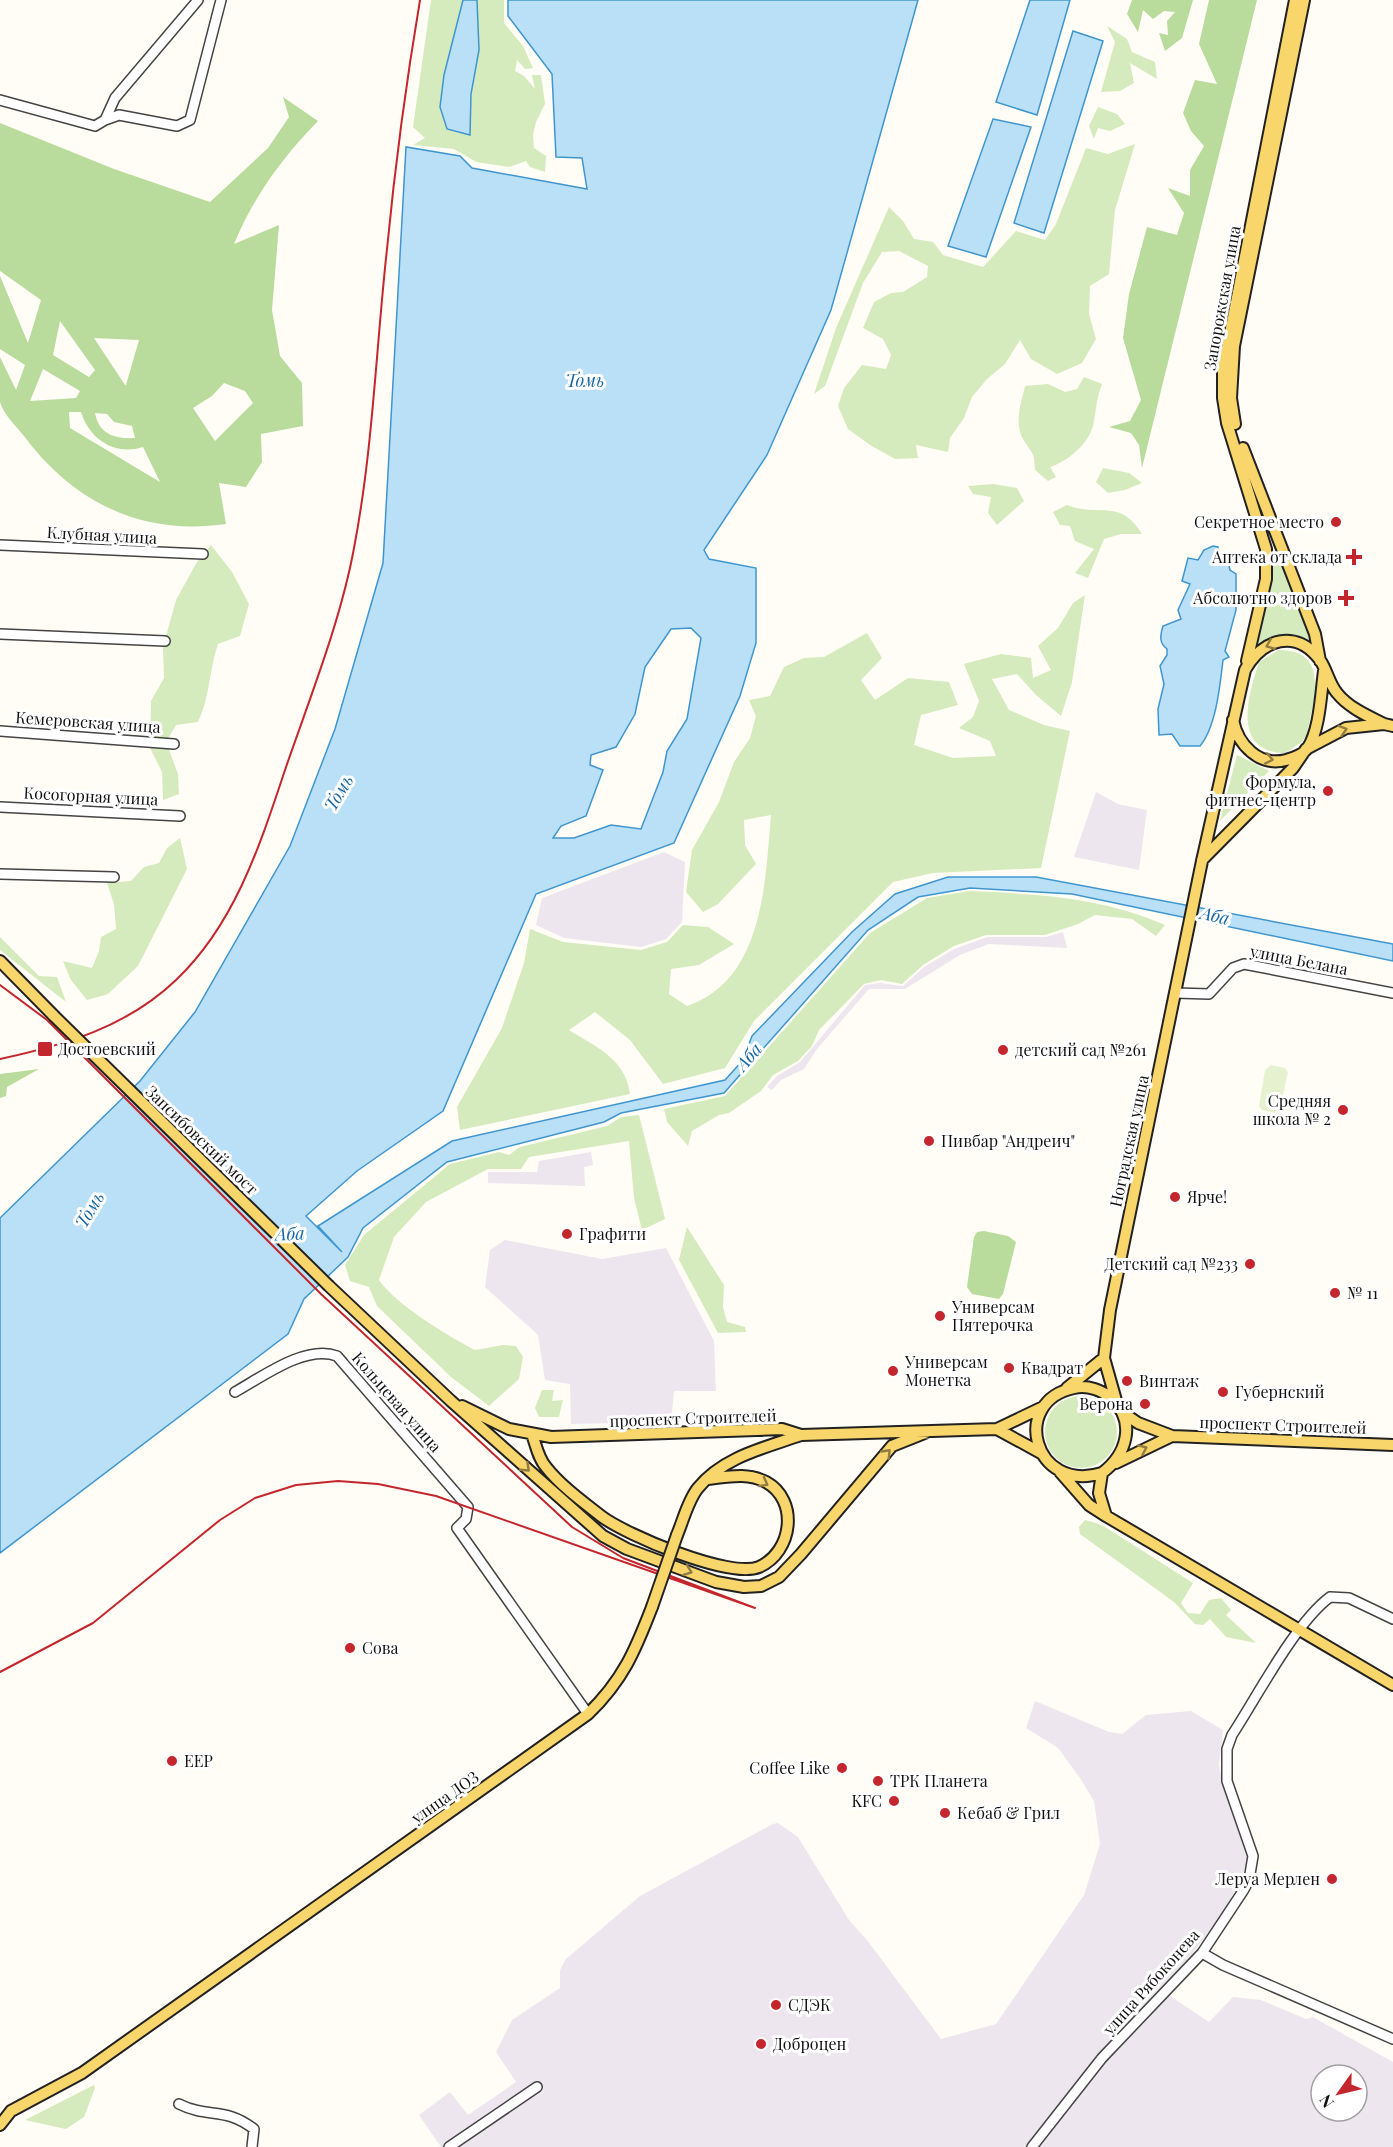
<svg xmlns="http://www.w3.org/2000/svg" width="1393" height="2147" viewBox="0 0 1393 2147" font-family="'Playfair Display',serif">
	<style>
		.industrial { fill: #eee6ef; fill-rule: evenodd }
		.green { fill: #d5ebbd }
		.forest { fill: #b9dc9c; fill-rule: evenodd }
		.pitch { fill: #e6f2cf }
		.water { fill: #b9e0f7; stroke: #3f96cf; stroke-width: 1.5; fill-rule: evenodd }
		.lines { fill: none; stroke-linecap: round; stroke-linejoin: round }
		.minor-casing { stroke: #444; stroke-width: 12 }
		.major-casing { stroke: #222; stroke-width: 14 }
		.minor { stroke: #fff; stroke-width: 9 }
		.major { stroke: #f9d66b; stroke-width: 10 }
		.rail { stroke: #c4262e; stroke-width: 2 }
		.major-bridge-casing { stroke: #222; stroke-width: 14; stroke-linecap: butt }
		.major-bridge { stroke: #f9d66b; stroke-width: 10 }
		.oneway { stroke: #917d42 }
		.poi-dot { fill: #c4262e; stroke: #fff; stroke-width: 2 }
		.labels { text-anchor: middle; stroke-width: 6; stroke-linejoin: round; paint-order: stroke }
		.street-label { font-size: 16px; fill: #111; stroke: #fff }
		.poi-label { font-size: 16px; fill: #111; stroke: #fff; text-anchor: start }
		.water-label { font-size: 18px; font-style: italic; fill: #1768a6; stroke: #fff }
	</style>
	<rect width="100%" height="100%" fill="#fffdf5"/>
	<path class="industrial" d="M1096,792L1118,804L1147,810L1139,870L1074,857Z
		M664,852L685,862L682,922L666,939L641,947L564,938L536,925L542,898Z
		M1063,932L1067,948L989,944L960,955L905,989H869L817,1049L804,1069L781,1080L772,1090L767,1087L777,1076L800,1062L865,985L880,983L903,986L924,967L954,949L987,937H1046Z
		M591,1152L593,1165L584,1167L585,1186L488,1183V1172H537L539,1161Z
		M505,1240L602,1259L666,1248L714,1341L716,1391H674L671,1422L571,1424L570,1384L545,1380L538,1335L485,1287L490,1250Z
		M1035,1701L1109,1732L1122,1734L1146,1715L1191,1711L1223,1730L1219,1764L1222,1782L1249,1859L1235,1891L1218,1919L1193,1953L1160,1989L1209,2022L1233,1997L1261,2000L1306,2019L1313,2017L1393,2062V2147H441L419,2115L450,2092L468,2115L516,2082L496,2052L512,2020L560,1988V1970L566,1959L640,1896L773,1824L778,1823L798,1837L849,1920L867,1940L941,2039L996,2024L1084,1895L1100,1844L1094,1801L1080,1778L1058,1748L1026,1728ZM1321,2075H1357V2111H1321Z"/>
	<path class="green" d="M431,0H463L444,75L470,135L471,94L479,50L477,0H504V23L523,46L533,68L525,69L517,60L515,71L524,76L535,89L532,75H541L545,104L536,122L533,135L534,148L546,156L545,172L530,167L526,161L509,167L476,162L454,149L413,145L425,138L413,127Z
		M1107,26L1127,39L1132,52L1155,62L1157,79L1130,63L1134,83L1120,91L1101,92L1115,42Z
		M1098,107L1117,114L1125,124L1110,131L1098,128L1094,139L1089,126Z
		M1135,144L1115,210L1109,274L1090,286L1089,314L1096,339L1082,363L1057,374L1031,359L1020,340L1005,364L987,379L972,397L964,418L950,438L948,452L916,445L918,458L895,459L870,445L848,429L838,406L844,388L862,365L886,369L891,355L883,339L863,328L874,302L891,293L903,292L927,277L928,266L899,251L882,252L863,283L825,386L814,394L836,328L889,207L903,221L914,239L933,242L943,255L983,267L1016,231L1045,240L1056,224L1086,148L1108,154Z
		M1084,377L1102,384C1096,400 1097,405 1094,421C1091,442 1069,461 1050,467L1056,477L1048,481L1035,470C1034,451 1033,455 1023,439C1014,423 1021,403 1025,386L1048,384L1065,392L1077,389Z
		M1103,468L1129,473L1142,483L1125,490L1108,493L1096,482Z
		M993,484L1017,488L1024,501L997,525L988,513L991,497L973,494L968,486Z
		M1067,505C1100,518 1119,497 1142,534H1121L1104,539L1088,578L1075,573L1094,549L1075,541L1070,526L1060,525L1053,512Z
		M211,545L232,572L249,604L240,636L218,644C209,670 210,697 198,722L176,725L166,742L178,774L179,794L163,800L162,772L150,748L151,701L164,678L163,647L176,600L197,562Z
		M1277,549L1311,641L1278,636L1256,645Z
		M1085,595L1072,682L1061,716L1036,695L1017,674L992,679L1009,710L1044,725L1070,731L1041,868L933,873L893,882L754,1021L725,1068L663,1084L630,1040L595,1012L569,1030C596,1047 626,1059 630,1094L460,1130L457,1107L502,1028L524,963L530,929L563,942L641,950L667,942L683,925L708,927L734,944L699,965L671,969L669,994L687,1006C764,980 765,882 771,815L744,820L745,845L756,864L718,904L703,912L686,892L692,850L719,802L734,762L750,738L756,716L749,700L770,696L784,667L804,658L824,657L867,633L882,658L861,680L875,700L908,678L949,682L958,705L921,715L914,745L953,758L996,756L990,741L959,728L973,717L979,701L964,664L1001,654L1031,658L1033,678L1051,670L1038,646L1058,628L1073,603Z
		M1279,650C1331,650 1313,701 1307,734L1302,742L1285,753C1231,752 1248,696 1259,662Z
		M1237,755L1269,771L1220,821Z
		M180,838L187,869L138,966L108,994L87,1000L71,980L63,961L92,968L99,951L101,937L116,929L114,904L107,883L131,881L144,867L159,863L167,848Z
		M970,891C1037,894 1102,897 1165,925L1156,936L1132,919L1095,915L1078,924L1045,935H986L954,946L923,965L902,984L881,980L864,984L819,1030L812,1046L798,1061L773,1075L761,1091L729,1113L719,1115L692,1131L688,1146L667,1122L664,1109L725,1096L870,933L927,898Z
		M0,937L39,976L57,977L66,1002L0,950Z
		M639,1115L665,1219L642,1230L634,1198L629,1141L529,1157L521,1169H488L426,1202L394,1237L379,1280C396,1305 448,1336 475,1350L503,1345L516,1346L523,1357L519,1379L489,1406L451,1377L377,1306L369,1287L350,1281L345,1265L364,1235L450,1164L499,1152L509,1155L520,1147L607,1126L621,1117Z
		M687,1227L724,1285L723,1307L727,1322L745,1327L746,1332L718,1333L679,1260Z
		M542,1390H554L552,1401L563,1400L559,1417H539L535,1408Z
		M1045 1432a36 36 0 1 1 72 0a36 36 0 1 1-72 0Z
		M1085,1520L1102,1525L1193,1583L1181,1603L1188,1613L1200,1614L1209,1600L1221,1598L1231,1610L1226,1615L1256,1643L1226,1637L1210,1619L1203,1625L1195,1624L1174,1602L1080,1534L1079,1527Z
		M94,2085L95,2088L84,2117L66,2129L25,2120Z"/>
	<path class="forest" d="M1132,0H1193L1182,38L1165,51L1159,33L1168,35L1167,21L1175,12L1164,11L1153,19L1143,10L1138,32L1127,14Z
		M1209,0H1257L1142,468L1139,445L1131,433L1109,427L1130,421L1141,400L1123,338L1129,294L1147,227L1177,235L1184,213L1168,188L1190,196V170L1204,146L1191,131L1183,113L1195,80L1217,84L1199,44Z
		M283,97L318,121C282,158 254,196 234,244L279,225L272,310L280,356L302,383L303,426L261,434L262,462L246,487L219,483L226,524C142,536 74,503 24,436C17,427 3,414 0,402C0,389 0,371 0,357L16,390L25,365L0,349V276L28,343L41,300L0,271V123L114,169L210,202L268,148L289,117ZM60,321L95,370L89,377L53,355ZM94,338L139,340L126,385H125ZM43,369L80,391L76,398L30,401ZM224,383L245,391L253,403L215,441L193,408L212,396ZM69,412H81C90,440 115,456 143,447L160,482L70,428ZM95,413L107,414L114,422L132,426L135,438C116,439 99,435 95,413Z
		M39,1069L7,1087L6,1096L0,1098V1074Z
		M984,1231L1008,1236L1016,1242L1003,1294L999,1299L972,1294L967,1287L974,1237L977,1232Z"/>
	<path class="pitch" d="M1271,1065L1285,1068L1288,1072L1280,1109L1276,1113L1262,1110L1259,1106L1265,1070Z"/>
	<path class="water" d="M463,0H477L479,50L471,94L470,135L447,129L440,107L444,75Z
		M508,0H918L831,310L767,455L704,550L709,559L756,568V643L740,696L674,843L536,894L443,1111L357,1171L306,1216L342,1252L318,1226L452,1141L725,1080L743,1060L752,1036L852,932L895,894L948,877H1036L1393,944V961L1072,894L970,888L918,897L868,930L724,1093L621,1113L604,1122L447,1162L363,1228L348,1257L304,1299L288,1334L0,1553V1218L140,1081L195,1012L290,846L335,729L383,563L406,147L460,156L472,168L587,189L582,158L556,157L552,74L508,16ZM691,628L701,638L687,719L667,751L663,772L641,829L611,825L574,838H553L561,826L586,816L603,770L590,765L591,755L616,747L635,714L645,667L671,629Z
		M1030,0H1070L1037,115L996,102Z
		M1073,31L1103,41L1044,233L1014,223Z
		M993,119L1031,127L986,257L948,246Z
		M1213,546L1218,547L1220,558L1228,561L1230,570L1236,574V610L1225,651L1229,657L1223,660C1220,686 1216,727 1200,746H1180L1172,734L1159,735L1158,709L1164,684L1160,666L1167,655V649C1159,643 1160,636 1163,626L1181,619L1178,610L1190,584L1182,581L1188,558L1198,560L1204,550Z"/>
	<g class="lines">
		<defs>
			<path id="minor" d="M0,100L95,126L105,120L115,98L198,0
				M105,120L119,115L177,126L190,120L221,0
				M0,545L203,554
				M0,634L165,641
				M0,731L174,744
				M0,807L180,816
				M0,874L114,877
				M1176,993L1209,994L1233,968L1244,964L1393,993
				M235,1392C262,1377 306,1344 337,1356L468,1507L466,1519L457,1528L588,1714
				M1202,1953L1223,1965L1393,2039
				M179,2104C209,2119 224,2106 254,2129L252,2147
				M449,2147L537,2087
				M1032,2147L1102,2058L1202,1953L1243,1891L1249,1880L1253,1856L1227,1781V1749L1232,1735C1257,1697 1295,1623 1330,1597L1349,1598L1393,1619"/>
			<path id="major" d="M1235,424L1231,398L1234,346L1304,0
				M1243,448L1315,634L1320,661
				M1247,661L1266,579V549L1227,423L1223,398V369L1295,0
				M1233,720C1238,745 1259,767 1286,760C1293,758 1303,754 1307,749C1320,731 1321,692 1324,671
				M1202,860L1293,768L1306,749L1346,728L1384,724L1393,726
				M0,961L54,1016
				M329,1286L451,1401L603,1536L627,1549L716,1582L744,1587L761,1586L779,1577L801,1554L892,1446L927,1432
				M1067,1388L1104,1358
				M1117,1404L1104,1358L1110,1310L1202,861L1245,670C1262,639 1296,628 1320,660C1327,670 1329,684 1337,693C1349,708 1368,716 1384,724
				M462,1406L509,1429L551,1437L782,1429L801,1435L997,1429L1043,1407
				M1122,1412L1138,1423L1172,1436L1393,1445
				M997,1429L1041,1453
				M532,1434C536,1445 538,1458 546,1467C560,1485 583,1502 601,1516C626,1535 730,1579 759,1567C793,1552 799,1500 766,1482C747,1472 727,1477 708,1479
				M1116,1463L1172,1436
				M1060,1472L1089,1505L1106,1516L1393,1685
				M1102,1473C1033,1494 1010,1401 1074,1388C1088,1385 1102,1390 1112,1399C1137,1423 1126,1455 1102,1473L1099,1493L1106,1516
				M677,1535C683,1521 688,1500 698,1488C723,1457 764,1448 801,1435
				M0,2125L11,2111L82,2073L588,1714C623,1680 635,1651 652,1607"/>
		</defs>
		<use href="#minor" class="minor-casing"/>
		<use href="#major" class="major-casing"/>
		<use href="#minor" class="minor"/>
		<use href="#major" class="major"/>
		<path class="rail" d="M0,985L47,1020L321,1294L572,1527L623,1558L755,1608L436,1496L378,1484L338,1481L296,1485L255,1498L220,1520L93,1623L0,1672
			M0,1059C65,1045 127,1027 176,980C235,924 260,845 285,770C309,700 341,620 354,548C373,449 376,348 387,249C395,166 406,83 420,0"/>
		<defs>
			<path id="major-bridge" d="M54,1016L329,1286
				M652,1607L677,1535"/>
		</defs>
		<use href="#major-bridge" class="major-bridge-casing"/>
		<use href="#major-bridge" class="major-bridge"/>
	</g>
	<defs><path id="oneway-chevron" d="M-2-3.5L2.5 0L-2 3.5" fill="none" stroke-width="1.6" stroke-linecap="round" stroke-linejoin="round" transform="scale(1.5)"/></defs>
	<g class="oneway">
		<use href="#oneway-chevron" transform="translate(1270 645) rotate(158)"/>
		<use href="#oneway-chevron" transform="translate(1343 730) rotate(-17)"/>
		<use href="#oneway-chevron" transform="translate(1269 759) rotate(11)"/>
		<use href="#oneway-chevron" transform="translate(1143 1449) rotate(-24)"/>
		<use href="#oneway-chevron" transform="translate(887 1453) rotate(-46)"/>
		<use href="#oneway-chevron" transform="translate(526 1468) rotate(43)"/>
		<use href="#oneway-chevron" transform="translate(764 1483) rotate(29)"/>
		<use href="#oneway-chevron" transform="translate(688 1571) rotate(20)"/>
	</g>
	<g class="poi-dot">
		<circle cx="1336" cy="522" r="6"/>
		<path d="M1351 548h6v6h6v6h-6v6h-6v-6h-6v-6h6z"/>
		<path d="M1343 589h6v6h6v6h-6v6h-6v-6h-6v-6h6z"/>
		<circle cx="1328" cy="791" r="6"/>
		<rect x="37" y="1041" width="16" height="16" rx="3"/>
		<circle cx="1003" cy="1050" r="6"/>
		<circle cx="1343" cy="1110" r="6"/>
		<circle cx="929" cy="1141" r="6"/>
		<circle cx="1175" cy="1197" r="6"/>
		<circle cx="567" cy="1234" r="6"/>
		<circle cx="1250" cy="1264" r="6"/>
		<circle cx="1335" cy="1293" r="6"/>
		<circle cx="940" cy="1316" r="6"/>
		<circle cx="1009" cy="1368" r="6"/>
		<circle cx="893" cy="1371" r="6"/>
		<circle cx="1127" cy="1381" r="6"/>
		<circle cx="1223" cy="1392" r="6"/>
		<circle cx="1145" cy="1404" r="6"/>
		<circle cx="350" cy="1648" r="6"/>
		<circle cx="172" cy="1761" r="6"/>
		<circle cx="842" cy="1768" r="6"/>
		<circle cx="878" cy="1781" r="6"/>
		<circle cx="894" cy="1801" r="6"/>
		<circle cx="945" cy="1813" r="6"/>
		<circle cx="1332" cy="1879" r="6"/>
		<circle cx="776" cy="2005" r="6"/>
		<circle cx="761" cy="2044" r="6"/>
	</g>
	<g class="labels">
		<g class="street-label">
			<text transform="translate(1222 298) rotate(-80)" y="6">Запорожская улица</text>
			<text transform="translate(102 535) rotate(3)" y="6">Клубная улица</text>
			<text transform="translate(88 722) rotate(4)" y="6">Кемеровская улица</text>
			<text transform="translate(91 796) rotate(3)" y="6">Косогорная улица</text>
			<text transform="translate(1299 960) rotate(11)" y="6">улица Белана</text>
			<text transform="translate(202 1140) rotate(44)" y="6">Запсибовский мост</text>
			<text transform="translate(1129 1141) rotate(-78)" y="6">Ноградская улица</text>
			<text transform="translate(397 1402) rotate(49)" y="6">Кольцевая улица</text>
			<text transform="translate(693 1418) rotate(-2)" y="6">проспект Строителей</text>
			<text transform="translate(1283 1425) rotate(2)" y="6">проспект Строителей</text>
			<text transform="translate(445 1797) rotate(-35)" y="6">улица ДОЗ</text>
			<text transform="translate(1151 1982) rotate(-48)" y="6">улица Рябоконева</text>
		</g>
		<g class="poi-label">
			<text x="1324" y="528" text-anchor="end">Секретное место</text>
			<text x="1342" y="563" text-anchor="end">Аптека от склада</text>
			<text x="1332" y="604" text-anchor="end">Абсолютно здоров</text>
			<text x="1316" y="788" text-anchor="end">Формула,<tspan x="1316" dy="18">фитнес-центр</tspan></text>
			<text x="58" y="1055">Достоевский</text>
			<text x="1015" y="1056">детский сад №261</text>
			<text x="1331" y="1107" text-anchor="end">Средняя<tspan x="1331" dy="18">школа № 2</tspan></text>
			<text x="941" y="1147">Пивбар "Андреич"</text>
			<text x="1187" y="1203">Ярче!</text>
			<text x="579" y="1240">Графити</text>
			<text x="1238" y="1270" text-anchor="end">Детский сад №233</text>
			<text x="1347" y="1299">№ 11</text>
			<text x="952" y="1313">Универсам<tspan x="952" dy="18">Пятерочка</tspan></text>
			<text x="905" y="1368">Универсам<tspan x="905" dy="18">Монетка</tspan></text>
			<text x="1021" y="1374">Квадрат</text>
			<text x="1139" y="1387">Винтаж</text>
			<text x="1235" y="1398">Губернский</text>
			<text x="1133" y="1410" text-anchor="end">Верона</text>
			<text x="362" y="1654">Сова</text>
			<text x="184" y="1767">EEP</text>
			<text x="830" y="1774" text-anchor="end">Coffee Like</text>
			<text x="890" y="1787">ТРК Планета</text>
			<text x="882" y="1807" text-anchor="end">KFC</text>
			<text x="957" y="1819">Кeбаб &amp; Грил</text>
			<text x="1320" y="1885" text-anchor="end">Леруа Мерлен</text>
			<text x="788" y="2011">СДЭК</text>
			<text x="773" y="2050">Доброцен</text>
		</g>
		<g class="water-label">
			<text x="585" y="387">Томь</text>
			<text transform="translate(339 793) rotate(-59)" y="6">Томь</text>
			<text transform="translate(1215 916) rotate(12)" y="6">Аба</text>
			<text transform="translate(749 1057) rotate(-49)" y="6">Аба</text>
			<text transform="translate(90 1210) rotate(-59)" y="6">Томь</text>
			<text transform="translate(290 1234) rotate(-2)" y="6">Аба</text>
		</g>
	</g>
	<g transform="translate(1339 2093) rotate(236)"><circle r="28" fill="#ffffff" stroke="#a0a0a0" stroke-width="1.5"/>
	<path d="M0-4.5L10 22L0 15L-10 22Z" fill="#c4262e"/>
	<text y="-9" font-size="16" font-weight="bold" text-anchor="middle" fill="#111111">N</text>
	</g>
</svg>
